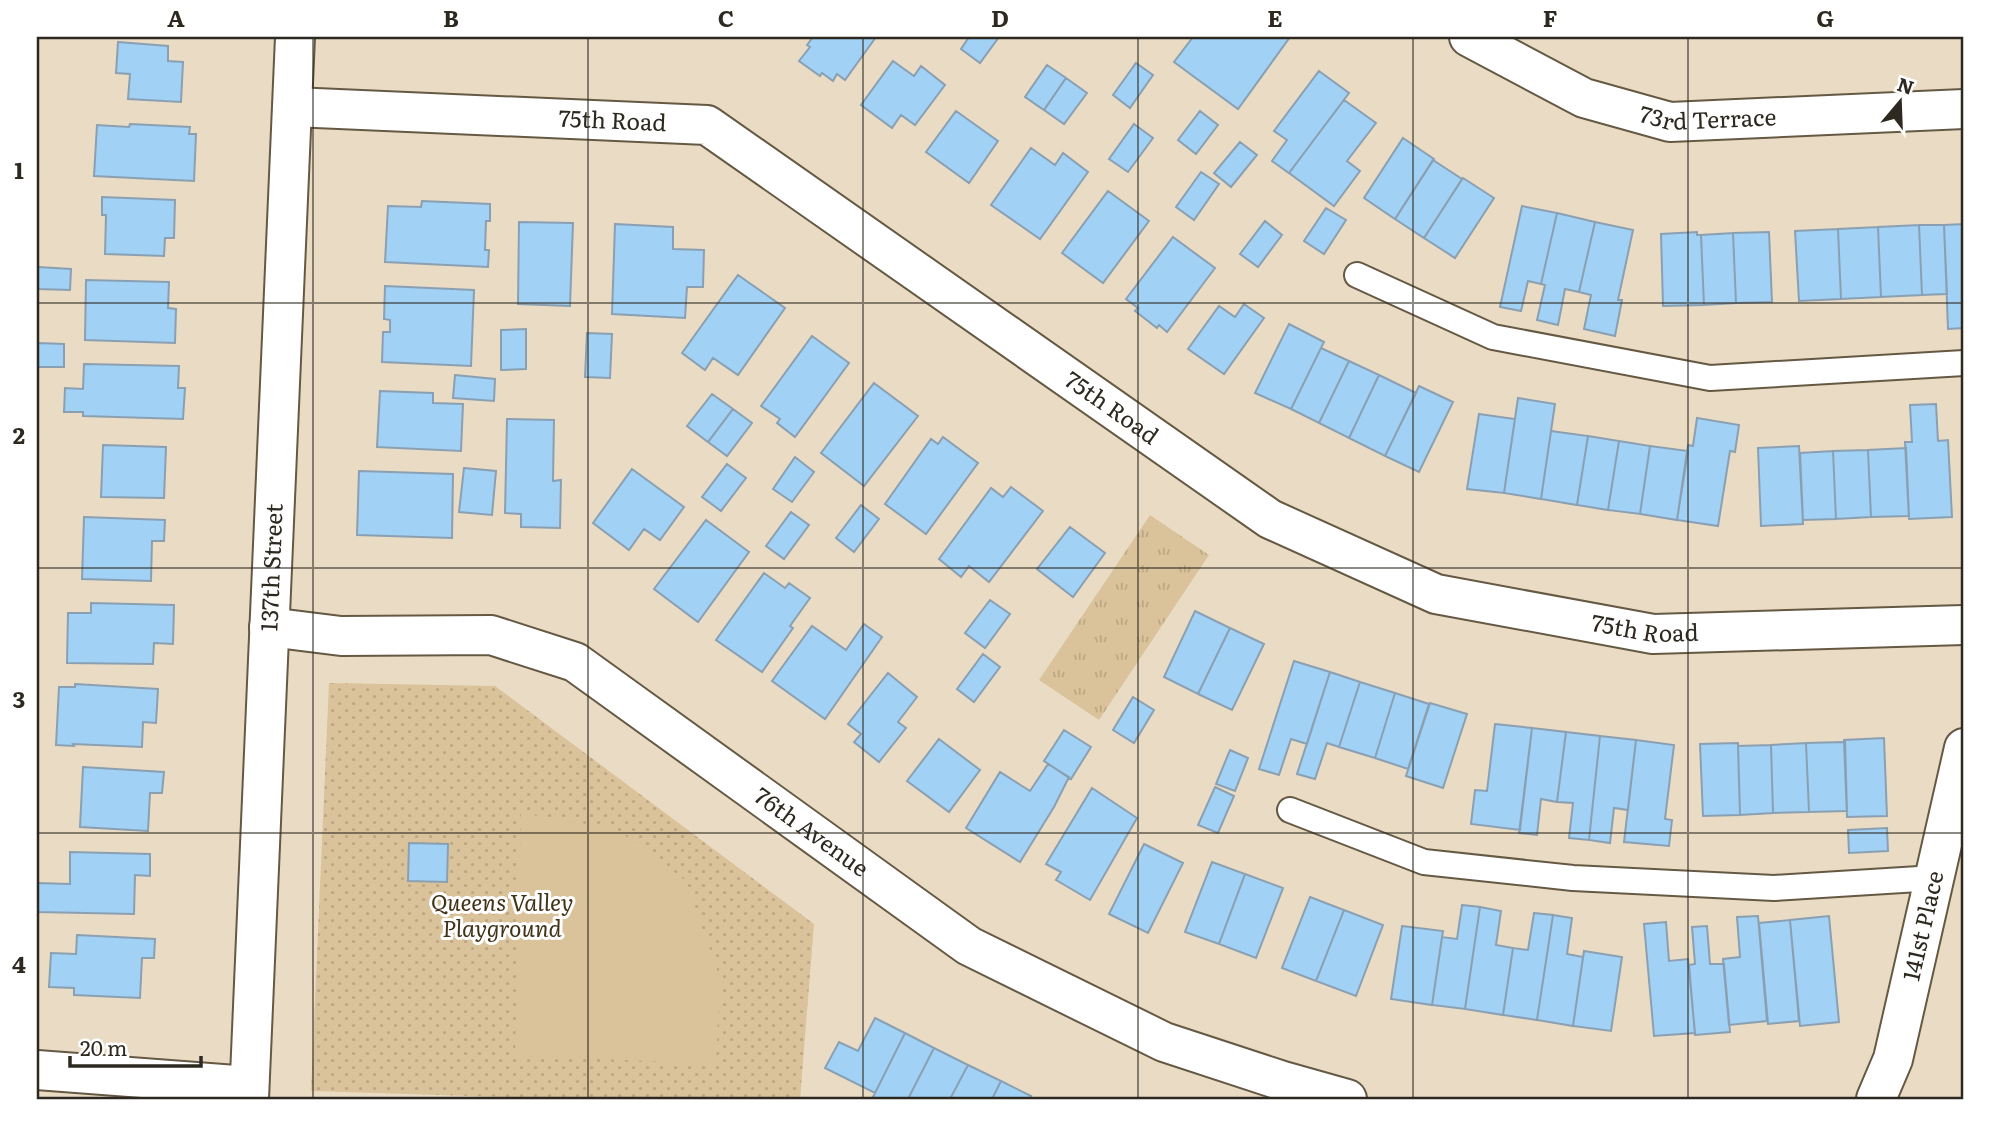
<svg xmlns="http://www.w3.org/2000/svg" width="2001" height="1136" viewBox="0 0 2001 1136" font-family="Literata,serif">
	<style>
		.grass { fill: url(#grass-tufts) }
		.park { fill: url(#park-dots) }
		.pitch { fill: #dac29a }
		.building { fill: #a1d1f5; stroke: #8aa0b2; stroke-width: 2 }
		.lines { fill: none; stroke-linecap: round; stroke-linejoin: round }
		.lane-casing { stroke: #655944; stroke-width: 28 }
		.street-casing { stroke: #655944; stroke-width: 42 }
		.lane { stroke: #fff; stroke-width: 24 }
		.street { stroke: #fff; stroke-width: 38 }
		.grid { fill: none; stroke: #2e2920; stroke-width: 2; stroke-opacity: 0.55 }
		.labels { text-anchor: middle; stroke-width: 6; stroke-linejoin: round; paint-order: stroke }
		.street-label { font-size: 23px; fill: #2e2920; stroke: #fff }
		.park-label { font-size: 23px; font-style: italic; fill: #423317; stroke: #fff }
		.neatline { fill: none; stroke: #2e2920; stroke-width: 2.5 }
		.grid-label { font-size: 23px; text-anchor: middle; font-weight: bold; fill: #2e2920 }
	</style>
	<defs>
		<pattern id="grass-tufts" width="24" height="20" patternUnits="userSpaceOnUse" patternTransform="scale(1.75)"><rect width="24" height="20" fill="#dac29a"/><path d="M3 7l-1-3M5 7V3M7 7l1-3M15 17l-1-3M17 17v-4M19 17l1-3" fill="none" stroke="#bba784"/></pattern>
		<pattern id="park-dots" width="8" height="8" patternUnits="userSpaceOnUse" patternTransform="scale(1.75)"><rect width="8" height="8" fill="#dac29a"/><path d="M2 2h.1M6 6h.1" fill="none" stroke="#bba784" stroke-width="1.8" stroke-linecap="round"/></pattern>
	</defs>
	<rect width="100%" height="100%" fill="#eadcc4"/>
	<path class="grass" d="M1150,515L1209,555L1099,720L1039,680Z"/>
	<path class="park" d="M329,683L495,686L814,924L800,1099H562L311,1091Z"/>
	<path class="pitch" d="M521,813L616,829L686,881L720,978L716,1064L515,1055Z"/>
	<path class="building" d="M813,37H876L845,80L837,74L833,81L822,73L820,76L799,61L810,47L807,45Z
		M969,37H999L980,63L961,49Z
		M1193,37H1290L1238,109L1174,62Z
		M118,42L168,46V61L183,62L181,102L128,99L130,74L116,73Z
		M893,61L914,76L921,66L945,85L915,125L901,115L892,128L861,105Z
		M1136,63L1153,75L1130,108L1113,95Z
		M1047,65L1066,78L1044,110L1025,97Z
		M1319,71L1349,93L1289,173L1272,161L1287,140L1274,131Z
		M1066,78L1087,93L1064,124L1044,110Z
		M1344,100L1376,123L1347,161L1360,171L1334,206L1289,173Z
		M956,111L998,141L969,183L926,152Z
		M1200,111L1218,125L1196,154L1178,140Z
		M130,124L190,127L189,134H196L194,181L94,176L97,125L129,127Z
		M1134,124L1153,138L1128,172L1109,159Z
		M1403,138L1434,159L1395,219L1364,198Z
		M1240,142L1257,155L1231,187L1214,173Z
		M1031,148L1055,165L1063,153L1088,172L1040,239L991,205Z
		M1433,160L1462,179L1424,238L1395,219Z
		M1201,172L1219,184L1194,220L1176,207Z
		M1463,178L1494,198L1455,258L1424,238Z
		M1108,191L1149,221L1103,283L1062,253Z
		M102,197L175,200L174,238H165L164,256L105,254L106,215H102Z
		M422,201L490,204V221H486L485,250H489L488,267L385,262L388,206L421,207Z
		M1522,206L1557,213L1541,284L1528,281L1521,311L1500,307Z
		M1326,208L1346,220L1324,254L1304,241Z
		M1557,213L1595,222L1579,292L1565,289L1558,325L1537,320L1545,285L1541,284Z
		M1265,221L1282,235L1258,267L1240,254Z
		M519,222L573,223L570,306L518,304Z
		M1595,222L1633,230L1618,300H1622L1615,336L1584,329L1591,295L1579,292Z
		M615,224L673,227V249L704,250L703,287H687L685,318L612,314Z
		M1964,224V328L1948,329L1944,225Z
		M1919,225L1922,295L1881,297L1878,227Z
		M1919,225H1944L1947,294L1922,295Z
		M1878,227L1881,297L1841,299L1838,229Z
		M1838,229L1841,299L1799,301L1795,231Z
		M1697,232V235H1701L1704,305L1663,306L1661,234Z
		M1769,232L1772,302L1736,303L1733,233Z
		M1733,233L1736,303L1704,305L1701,235Z
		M1173,237L1215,268L1167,332L1159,325L1157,328L1135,311L1138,308L1126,299Z
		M38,267L71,269L70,290L37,289Z
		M738,275L785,308L738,375L713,358L705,370L682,353Z
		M86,280L169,282L168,308L176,309L175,343L85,340Z
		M385,286L474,290L471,366L382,362L383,332H390V320L384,319Z
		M1244,304L1264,318L1224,374L1188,349L1219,306L1235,317Z
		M1289,324L1324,342L1291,409L1255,393Z
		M526,329V369L501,370V330Z
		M587,333L612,334L610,378L585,377Z
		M812,336L849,363L795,437L777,423L780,419L761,406Z
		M37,343L64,344V367H37Z
		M1321,348L1349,361L1319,423L1291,409Z
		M1349,361L1379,375L1349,438L1319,423Z
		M84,364L179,366L178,388H185L183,419L83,416V412H64L65,388L83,389Z
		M455,375L495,379L494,401L453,398Z
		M1379,375L1416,393L1385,456L1349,438Z
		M874,383L918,416L864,486L821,453Z
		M1419,386L1453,402L1419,472L1385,456Z
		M380,391L433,393V403L463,404L461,451L377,447Z
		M712,394L733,409L708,442L687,426Z
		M1518,398L1555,404L1541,499L1504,493Z
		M1936,404L1938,441L1948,440L1952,517L1909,519L1905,442H1912L1910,405Z
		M733,409L752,423L727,456L708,442Z
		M1479,414L1515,419L1504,493L1467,489Z
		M1697,418L1739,425L1735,452L1730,451L1718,526L1677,520L1688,445L1693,446Z
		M507,419L554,420L553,481L561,480L560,528L521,527V514L505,513Z
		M1551,431L1588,436L1577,505L1541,499Z
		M1588,436L1619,441L1608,510L1577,505Z
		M943,437L978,463L926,534L885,504L931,439L938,444Z
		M1619,441L1650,446L1640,514L1608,510Z
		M103,445L166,447L164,498L101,497Z
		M1650,446L1688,451L1677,520L1640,514Z
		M1799,446L1803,524L1761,526L1758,448Z
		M1906,448L1909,516L1871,517L1868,450Z
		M1868,450L1871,517L1836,519L1833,451Z
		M1833,451L1836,519L1803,520L1800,453Z
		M795,457L814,472L792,502L773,489Z
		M727,464L746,478L721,511L702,497Z
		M464,468L496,471L492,515L459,512Z
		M632,469L684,507L660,540L644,529L629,550L593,523Z
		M359,471L453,474L452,538L357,535Z
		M1011,487L1043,511L989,582L969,566L961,577L939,559L991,488L1003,497Z
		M861,505L879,519L854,552L836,538Z
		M791,512L809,525L784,559L766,546Z
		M84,517L165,520L164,541H152L151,581L82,579Z
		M706,520L749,552L698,622L654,589Z
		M1070,527L1105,553L1073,597L1037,569Z
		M764,573L785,588L789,583L810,598L790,626L793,628L762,672L716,640Z
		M990,600L1010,614L985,648L965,633Z
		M91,603L174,605L173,644L154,643L153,664L67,663L68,613H91Z
		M1195,611L1230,628L1198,694L1164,677Z
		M864,624L882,637L825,719L772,681L812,626L846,650Z
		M1230,628L1264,644L1232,710L1198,694Z
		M983,654L1000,667L974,702L957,689Z
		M1294,661L1330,672L1307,744L1291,739L1279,775L1259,769Z
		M1330,672L1360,682L1339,747L1327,743L1315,779L1297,774Z
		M888,673L917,697L898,722L906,728L879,762L854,742L861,734L848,724Z
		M1360,682L1395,693L1375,758L1339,747Z
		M75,684L158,689L156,723L143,722L142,747L73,744L74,746L56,745L59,687H75Z
		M1395,693L1429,704L1408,769L1375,758Z
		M1133,697L1154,710L1134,743L1113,730Z
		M1430,703L1467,714L1443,788L1406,776Z
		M1495,724L1532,728L1520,830L1471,824L1475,790L1487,791Z
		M1532,728L1566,732L1557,802L1541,799L1537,835L1519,833Z
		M1064,730L1091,747L1071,779L1044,761Z
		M1566,732L1600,736L1589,840L1569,838L1573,803L1557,802Z
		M1600,736L1636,740L1628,810L1614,808L1610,843L1589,840Z
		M1884,738L1887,816L1847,817L1844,740Z
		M939,739L980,770L949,812L907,781Z
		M1636,740L1674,745L1665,819L1672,820L1669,846L1624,842Z
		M1845,742L1847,811L1809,812L1806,743Z
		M1738,743L1740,815L1703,816L1700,744Z
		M1806,743L1809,812L1773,813L1771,745Z
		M1771,745L1773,813L1740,815L1738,746Z
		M1230,750L1248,758L1235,791L1216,784Z
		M1048,764L1069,777L1054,807L1020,862L966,828L1000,772L1030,791Z
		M83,767L164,772L162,793H150L148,831L80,827Z
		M1215,787L1234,796L1218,833L1198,825Z
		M1092,788L1137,818L1090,900L1056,880L1061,872L1046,864Z
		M1887,828L1888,851L1849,853L1848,830Z
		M409,843L448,844L447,882L408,881Z
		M1144,844L1183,863L1148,933L1109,914Z
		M70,852L150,854V876L135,875L134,914L37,912V883L70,884Z
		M1212,862L1245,874L1219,944L1185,932Z
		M1245,874L1283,888L1256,958L1219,944Z
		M1310,897L1344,910L1316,981L1282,968Z
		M1462,905L1480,907L1465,1009L1432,1005L1442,937L1457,939Z
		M1480,907L1501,911L1496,945L1513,948L1503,1015L1465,1009Z
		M1344,910L1383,925L1356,996L1316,981Z
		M1534,913L1553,915L1537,1020L1503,1015L1513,948L1528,950Z
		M1553,915L1572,918L1567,954L1583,957L1573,1026L1537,1020Z
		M1758,916L1767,1021L1729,1025L1723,959L1740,957L1737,917Z
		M1829,916L1839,1022L1800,1026L1790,920Z
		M1790,920L1799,1021L1768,1024L1759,923Z
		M1666,922L1669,961L1688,959L1695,1033L1654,1036L1644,924Z
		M1402,926L1443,931L1432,1005L1391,999Z
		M1707,926L1710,964H1724L1730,1032L1695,1035L1689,965L1695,964L1692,927Z
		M77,935L155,939L154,958H142L140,998L74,995V988L49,987L51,953L76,954Z
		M1584,951L1622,957L1611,1031L1573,1026Z
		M875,1018L905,1033L875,1093L825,1068L839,1042L858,1051Z
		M905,1033L934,1048L908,1099H872Z
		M934,1048L968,1065L950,1099H908Z
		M968,1065L1001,1081L992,1099H950Z
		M1001,1081L1031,1096L1029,1099H992Z"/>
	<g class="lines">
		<defs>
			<path id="lane" d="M1357,275L1493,337L1710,378L1964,363
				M1290,810L1424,862L1573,878L1774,888L1935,878"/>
			<g id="street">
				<path id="s1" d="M1469,37L1584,98L1670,122L1964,109"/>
				<path id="s2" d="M293,107L707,125L1270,519L1436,594L1653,634L1964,625"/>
				<path id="s3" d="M269,627L341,636L491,635L575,662L969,946L1164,1042L1283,1081L1347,1099"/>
				<path d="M37,1070L249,1086"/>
				<path id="s4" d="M249,1099L295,37"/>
				<path id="s5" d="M1876,1099L1893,1059L1964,748"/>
			</g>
		</defs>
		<use href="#lane" class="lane-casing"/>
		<use href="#street" class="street-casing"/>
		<use href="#lane" class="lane"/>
		<use href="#street" class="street"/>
	</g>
	<path class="grid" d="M313,37V1099M588,37V1099M863,37V1099M1138,37V1099M1413,37V1099M1688,37V1099M37,303H1964M37,568H1964M37,833H1964"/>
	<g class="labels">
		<g class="street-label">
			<text dy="8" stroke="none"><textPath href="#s1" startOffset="257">73rd Terrace</textPath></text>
			<text dy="8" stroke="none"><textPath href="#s2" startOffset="320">75th Road</textPath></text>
			<text dy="8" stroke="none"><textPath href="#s2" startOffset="908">75th Road</textPath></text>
			<text dy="8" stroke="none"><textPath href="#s4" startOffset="532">137th Street</textPath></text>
			<text dy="8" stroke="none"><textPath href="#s2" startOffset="1496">75th Road</textPath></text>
			<text dy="8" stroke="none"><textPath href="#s3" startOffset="602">76th Avenue</textPath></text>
			<text dy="8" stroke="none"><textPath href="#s5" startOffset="180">141st Place</textPath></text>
		</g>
		<g class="park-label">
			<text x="502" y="911">Queens Valley<tspan x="502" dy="26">Playground</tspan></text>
		</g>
	</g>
	<rect width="2001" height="1136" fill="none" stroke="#ffffff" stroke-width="77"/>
	<g transform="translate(1900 102) rotate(19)" stroke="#ffffff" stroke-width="5" paint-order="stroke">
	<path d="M0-5L12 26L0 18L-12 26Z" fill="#2e2920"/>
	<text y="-10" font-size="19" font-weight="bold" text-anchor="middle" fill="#2e2920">N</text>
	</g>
	<path d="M70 1056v10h131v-10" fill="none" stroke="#2e2920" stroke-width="3.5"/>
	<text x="80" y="1056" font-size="21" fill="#2e2920" stroke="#ffffff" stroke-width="5" paint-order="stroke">20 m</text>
	<rect x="38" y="38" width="1924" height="1060" class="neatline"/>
	<g class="grid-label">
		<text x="176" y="27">A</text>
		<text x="451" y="27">B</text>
		<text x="726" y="27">C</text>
		<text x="1000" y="27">D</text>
		<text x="1275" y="27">E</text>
		<text x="1550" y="27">F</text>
		<text x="1825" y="27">G</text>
		<text x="19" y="179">1</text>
		<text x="19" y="444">2</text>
		<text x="19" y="708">3</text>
		<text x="19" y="973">4</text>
	</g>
</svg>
